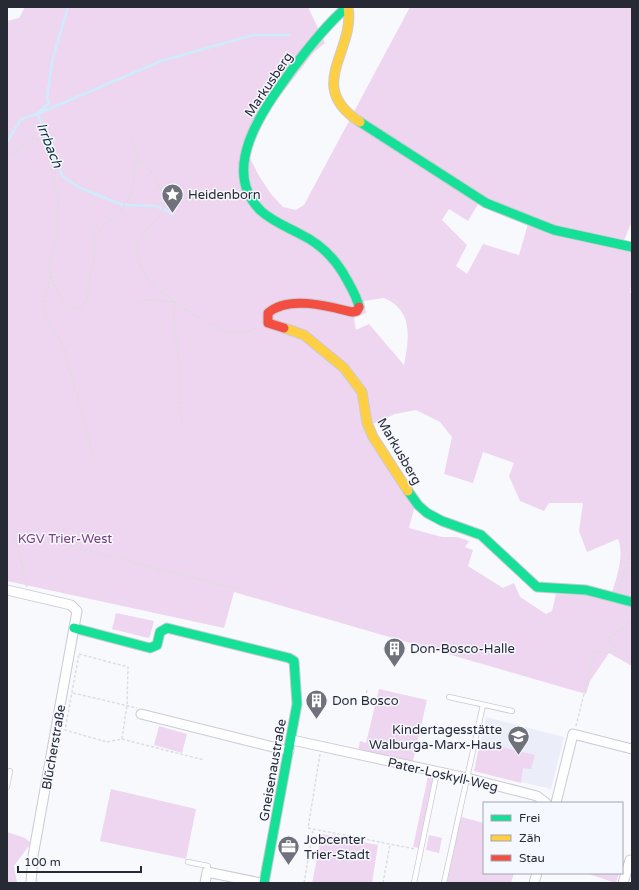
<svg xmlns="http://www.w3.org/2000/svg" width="639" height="890" viewBox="0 0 639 890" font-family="'Varela Round',sans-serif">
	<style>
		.built { fill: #ebedf8 }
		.green { fill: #eed6f0; fill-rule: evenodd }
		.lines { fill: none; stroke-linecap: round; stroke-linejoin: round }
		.stream { stroke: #cfecfd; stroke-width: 2.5 }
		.lane-casing { stroke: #cacbd3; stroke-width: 6 }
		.street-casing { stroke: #cacbd3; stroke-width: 11 }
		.fast-casing { stroke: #cacbd3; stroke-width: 11 }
		.slow-casing { stroke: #cacbd3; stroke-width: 11 }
		.jam-casing { stroke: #cacbd3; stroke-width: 11 }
		.path { stroke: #dddddf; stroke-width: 1.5; stroke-dasharray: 3 2; stroke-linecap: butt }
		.lane { stroke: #fefeff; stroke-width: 4.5 }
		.street { stroke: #fefeff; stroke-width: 9 }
		.fast { stroke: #16e098; stroke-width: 9 }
		.slow { stroke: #ffcf43; stroke-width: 9 }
		.jam { stroke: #f24e42; stroke-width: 9 }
		.labels { text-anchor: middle; stroke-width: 3; stroke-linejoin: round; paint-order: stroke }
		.street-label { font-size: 13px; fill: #272935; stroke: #f6f8ff }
		.poi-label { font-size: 13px; fill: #272935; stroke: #f6f8ff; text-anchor: start }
		.park-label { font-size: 13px; fill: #783d7b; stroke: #f6f8ff }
		.water-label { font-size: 14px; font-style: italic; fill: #113342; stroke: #f6f8ff }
	</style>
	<rect width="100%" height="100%" fill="#f8f9fd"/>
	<path class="built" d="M486,717L564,737L551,789L474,771Z"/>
	<path class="green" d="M25,7H308L325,43L314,52L263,118L254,139L250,158L259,176L271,194L283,207L296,210L304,205L410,7H632V221L621,248L632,251V279L630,293H632V666L609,653L590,681L586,694L234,592L224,628L7,581V21L19,18ZM483,196L530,217L519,255L483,244L467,274L456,266L467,245L442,220L449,209L468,221ZM384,298C414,311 409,338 404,365L369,324L356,330L354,318L366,313L364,301ZM416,410L440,422L452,437L444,474L473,483L483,452L514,463L509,476L520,501L544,511L549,503H583L579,531L587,552L618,539C625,556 616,579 611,596L556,594L552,611L546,614L520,597L514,583L503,588L468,566L473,550L465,547L469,541L457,537H442L409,528L414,509L366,427L395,414Z
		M116,613L154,621L150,636L148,638L112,629Z
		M379,689L427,700L413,761L358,751L360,741L366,743Z
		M159,726L187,734L182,753L154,745Z
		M480,742L535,755L531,769L523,768L521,783L474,771Z
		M428,776L434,778L419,848L413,847Z
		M111,789L196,809L186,859L100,841Z
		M461,817L484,823V873H514L511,883H447Z
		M7,832L25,838L31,843L14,866L17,883H7Z
		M322,834L378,845L372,883H312Z
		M429,835L442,838L439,853L426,850Z
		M586,873H619L616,883Z"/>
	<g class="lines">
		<path class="stream" d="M39,112L49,103L47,98L52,61L68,7
			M37,114L161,61L253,35H289
			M7,142L21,119L37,114L55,151L62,176L80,188L123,205
			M126,205L154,206L161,208
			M164,209L172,214"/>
		<defs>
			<path id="lane" d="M449,697L512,711
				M7,787L10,771
				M188,862L208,866L207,872
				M414,883L437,772
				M444,883L483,705"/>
			<path id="street" d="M7,590L71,605L77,611L33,856L31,883
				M141,714L289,751
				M292,740L467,778L537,796L546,803
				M556,803L573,734L632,749
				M205,883L207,872L261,883
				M534,883L537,873
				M623,883L630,860"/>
			<path id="fast" d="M347,7C326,25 308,48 291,71C265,107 218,169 261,211C272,221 287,227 300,234C321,244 336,259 347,280C352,289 357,297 359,307
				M360,122L486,203L554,230L632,247
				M408,491L418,505L427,513L442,521L481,535L537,587L586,590L632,602
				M74,628L150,648L157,645L160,632L167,628L289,658L294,661L297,704L264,883"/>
			<path id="slow" d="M348,7C356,51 304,86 360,122
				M284,328L304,335L344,368L362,392L367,423L373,437L408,491"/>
			<path id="jam" d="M284,328L268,323V313C288,295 328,306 352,312L357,311L359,307"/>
		</defs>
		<use href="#lane" class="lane-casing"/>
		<use href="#street" class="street-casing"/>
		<use href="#fast" class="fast-casing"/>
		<use href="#slow" class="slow-casing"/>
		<use href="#jam" class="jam-casing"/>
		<path class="path" d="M130,137L138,161
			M7,156L33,138L42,140L45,143L59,202L56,240L49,268L55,287L62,300L71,310C90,306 87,293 90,278C91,272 93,267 94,262C95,252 92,243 96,234C118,209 137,205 134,167L138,161C147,166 152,172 157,181C180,221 138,223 137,251C137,257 141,268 144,274C156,293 210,328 232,332C241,334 251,331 258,327
			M51,276L44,299L45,317L62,342L95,460
			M136,305L144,300L175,302L173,316L180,370L181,427
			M27,587L15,535L44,539L241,590
			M619,588L632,548
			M79,654L128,667L127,705L122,739L107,742L65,730Z
			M73,693L137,708
			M365,703L367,690
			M576,726L594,654L598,651L604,653L615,651V646L606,640L632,621
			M122,739L204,760
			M320,754L308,828L415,849
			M304,883L313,829
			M383,883L390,844"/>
		<use href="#lane" class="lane"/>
		<use href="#street" class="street"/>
		<use href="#fast" class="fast"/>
		<use href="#slow" class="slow"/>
		<use href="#jam" class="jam"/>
	</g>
	<defs>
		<symbol id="sight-pin" viewBox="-11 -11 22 30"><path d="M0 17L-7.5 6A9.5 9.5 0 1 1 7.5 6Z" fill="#70727b" stroke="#f6f8ff"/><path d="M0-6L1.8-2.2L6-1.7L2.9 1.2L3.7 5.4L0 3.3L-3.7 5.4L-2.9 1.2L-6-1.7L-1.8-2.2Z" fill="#fff"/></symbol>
		<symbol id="building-pin" viewBox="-11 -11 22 30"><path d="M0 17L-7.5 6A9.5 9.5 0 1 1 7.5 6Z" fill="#70727b" stroke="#f6f8ff"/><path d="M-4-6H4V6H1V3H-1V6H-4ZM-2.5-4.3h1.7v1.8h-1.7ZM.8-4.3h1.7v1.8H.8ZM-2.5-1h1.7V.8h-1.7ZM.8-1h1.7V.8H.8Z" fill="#fff"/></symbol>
		<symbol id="school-pin" viewBox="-11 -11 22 30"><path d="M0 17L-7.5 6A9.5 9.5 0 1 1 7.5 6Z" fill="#70727b" stroke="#f6f8ff"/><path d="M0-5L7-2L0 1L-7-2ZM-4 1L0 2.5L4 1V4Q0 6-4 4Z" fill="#fff"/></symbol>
		<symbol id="office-pin" viewBox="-11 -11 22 30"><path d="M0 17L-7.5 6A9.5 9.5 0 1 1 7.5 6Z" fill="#70727b" stroke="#f6f8ff"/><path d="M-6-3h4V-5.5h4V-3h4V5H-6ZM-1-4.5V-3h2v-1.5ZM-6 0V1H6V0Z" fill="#fff"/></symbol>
	</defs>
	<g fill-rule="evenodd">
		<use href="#sight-pin" x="160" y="182" width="25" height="34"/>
		<use href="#building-pin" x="382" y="636" width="25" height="34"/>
		<use href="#building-pin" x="304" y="688" width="25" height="34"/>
		<use href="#school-pin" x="506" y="724" width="25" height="34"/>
		<use href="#office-pin" x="276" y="834" width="25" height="34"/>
	</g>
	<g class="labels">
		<g class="street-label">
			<text transform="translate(268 84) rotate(-56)" y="5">Markusberg</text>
			<text transform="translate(400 451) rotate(60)" y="5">Markusberg</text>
			<text transform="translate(53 747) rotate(-80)" y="5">Blücherstraße</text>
			<text transform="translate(272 770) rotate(-80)" y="5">Gneisenaustraße</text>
			<text transform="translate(443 774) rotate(13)" y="5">Pater-Loskyll-Weg</text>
		</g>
		<g class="poi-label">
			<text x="188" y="199">Heidenborn</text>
			<text x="410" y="653">Don-Bosco-Halle</text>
			<text x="332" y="705">Don Bosco</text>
			<text x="502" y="734" text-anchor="end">Kindertagesstätte<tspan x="502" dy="15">Walburga-Marx-Haus</tspan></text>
			<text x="304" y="844">Jobcenter<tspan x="304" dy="15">Trier-Stadt</tspan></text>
		</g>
		<g class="park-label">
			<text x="65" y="543">KGV Trier-West</text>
		</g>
		<g class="water-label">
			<text transform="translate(50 145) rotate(68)" y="5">Irrbach</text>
		</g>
	</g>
	<rect width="639" height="890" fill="none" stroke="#272935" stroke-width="16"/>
	<rect x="483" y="802" width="140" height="72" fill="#f6f8ff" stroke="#a3a5ae"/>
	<rect x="491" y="815" width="20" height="6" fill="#16e098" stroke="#a3a5ae"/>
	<text x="519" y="822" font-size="12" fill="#272935">Frei</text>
	<rect x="491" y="835" width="20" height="6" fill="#ffcf43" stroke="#a3a5ae"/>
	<text x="519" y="842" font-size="12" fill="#272935">Zäh</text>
	<rect x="491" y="855" width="20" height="6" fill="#f24e42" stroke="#a3a5ae"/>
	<text x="519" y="862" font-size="12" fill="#272935">Stau</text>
	<path d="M18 866v6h123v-6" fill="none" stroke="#272935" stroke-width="2"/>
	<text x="24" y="866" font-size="12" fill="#272935" stroke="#f6f8ff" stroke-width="3" paint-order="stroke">100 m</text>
</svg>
